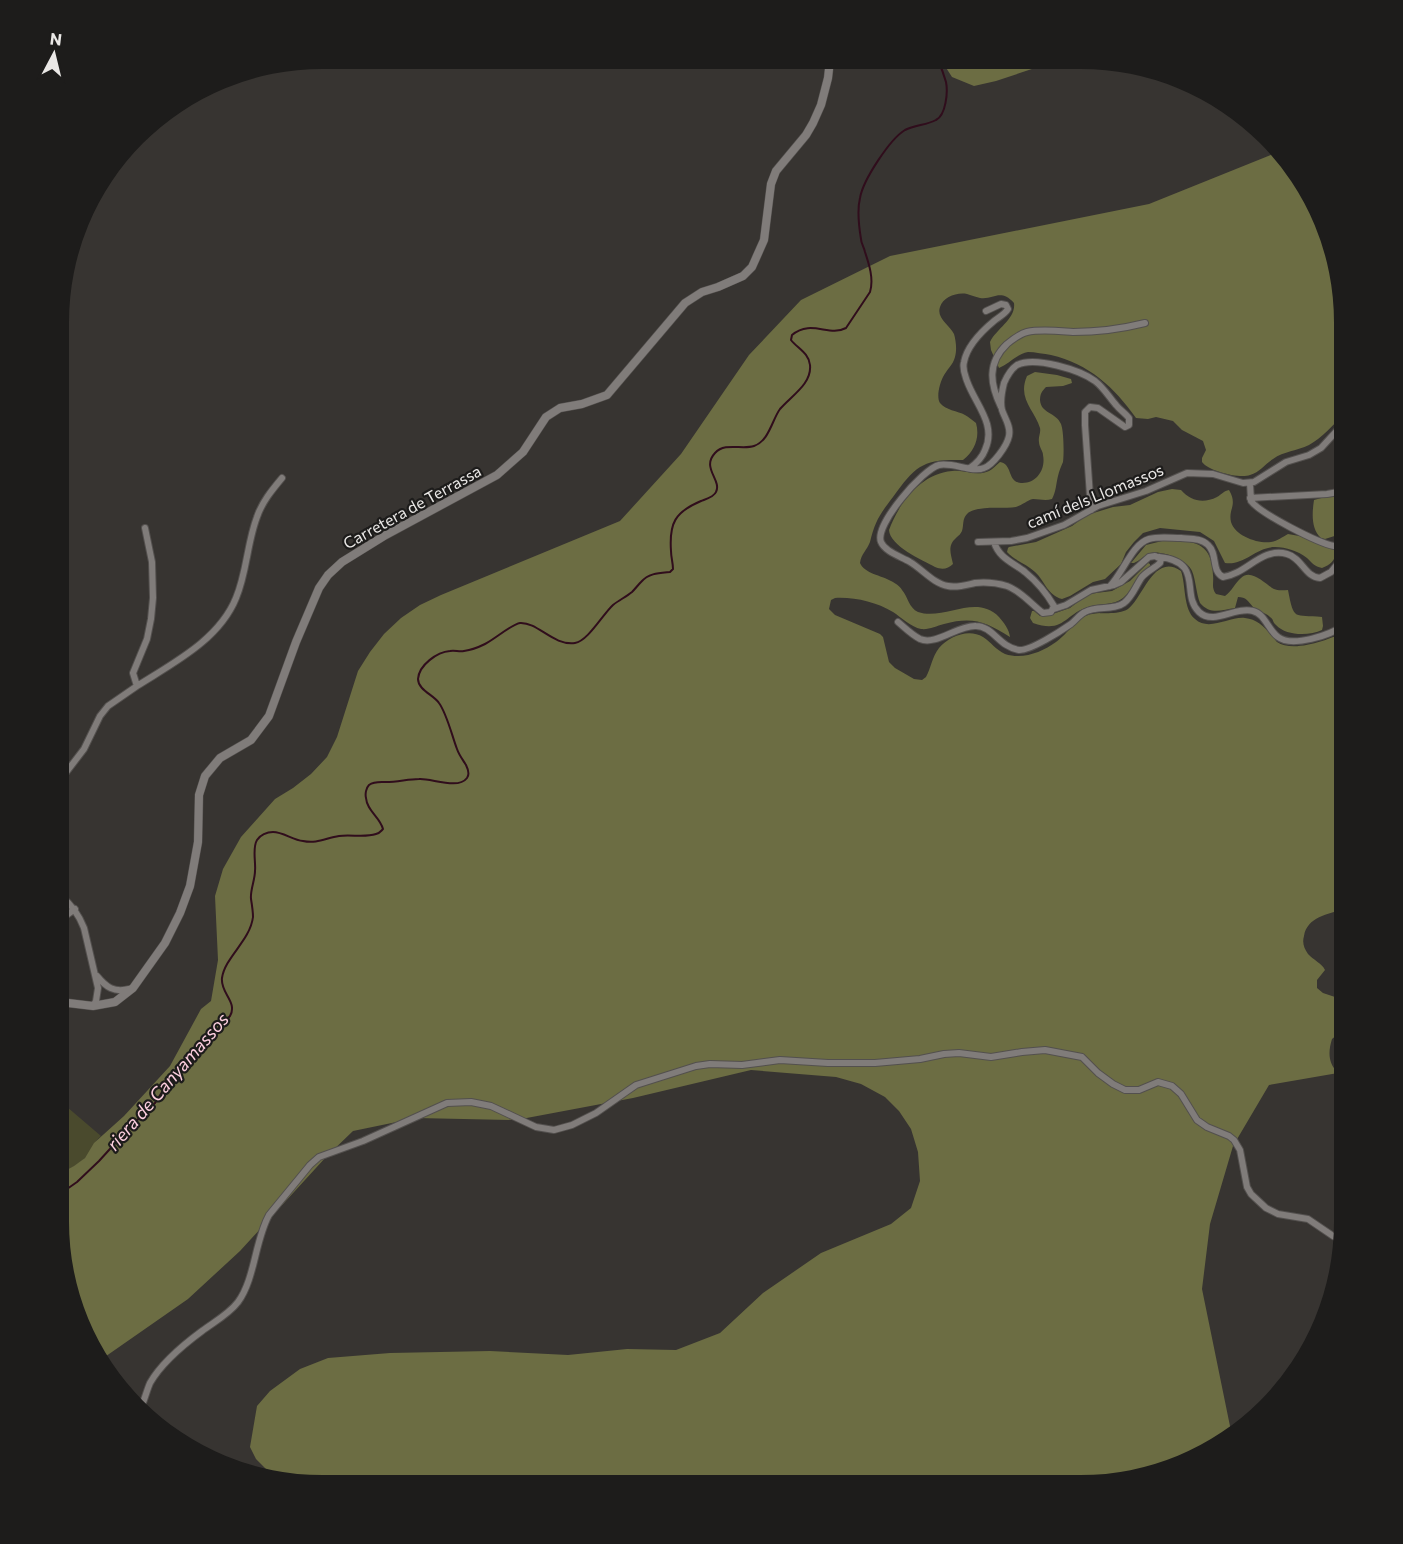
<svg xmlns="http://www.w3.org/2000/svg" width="1403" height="1544" viewBox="0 0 1403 1544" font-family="Commissioner,sans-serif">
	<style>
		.green { fill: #4a4a2d }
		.forest { fill: #6c6d43 }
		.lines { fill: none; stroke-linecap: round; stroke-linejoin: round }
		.stream { stroke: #300d1c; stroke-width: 2 }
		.minor-casing { stroke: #53504e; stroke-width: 8 }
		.tertiary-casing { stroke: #53504e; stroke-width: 9 }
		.minor { stroke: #807c7a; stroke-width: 6 }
		.tertiary { stroke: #807c7a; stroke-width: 8 }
		.labels { text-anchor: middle; stroke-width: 4.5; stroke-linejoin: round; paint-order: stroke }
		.street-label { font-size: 16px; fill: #eae8e6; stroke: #1d1c1b }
		.water-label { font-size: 18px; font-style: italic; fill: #fdcfdf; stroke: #1d1c1b }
	</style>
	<rect width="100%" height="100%" fill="#373431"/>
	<path class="green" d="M60,1101L101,1136C94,1142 91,1150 86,1157C79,1165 68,1169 59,1174Z"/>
	<path class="forest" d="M941,60L1056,61L996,81L974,86L952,77Z
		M1276,153L1300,176L1331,238L1344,305V414C1333,425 1322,438 1309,445C1297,451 1284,451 1273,459C1265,464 1260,472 1250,475C1240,479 1208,471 1202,462V458L1206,450L1203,441L1182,430L1173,421L1156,417L1148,419L1136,418C1114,387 1089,364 1051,355C1044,354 1035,352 1028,352C1017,354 1009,364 999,368L991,350L990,342C997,328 1016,319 1014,303C1000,288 994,300 980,298C975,297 971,295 967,294C957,292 943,297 940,307C936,318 950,325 954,334C956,341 957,350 955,357C953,365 947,369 943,377C940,383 936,397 940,403C945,410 958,411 965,415C969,417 972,420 976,423C980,437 975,451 963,460C923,459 916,465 893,497C880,514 875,521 870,542C867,550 861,554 860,563C865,574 881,575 891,581C895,583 900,586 902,590C908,597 909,608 918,612C944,621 976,593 999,617C1004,623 1009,629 1010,637C986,622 973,616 944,624C936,626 929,630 921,629C911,627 902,618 893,612C876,602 855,597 835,598L831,600L829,609L835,615L880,634L883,637L889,662L895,668L914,679L922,680L926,677C931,668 932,657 939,648C949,636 969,628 983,637C991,642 996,650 1005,654C1023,660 1042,652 1056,642C1065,636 1078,618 1088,615C1100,611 1117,616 1128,609C1143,598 1154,552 1181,571C1186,585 1183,609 1195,619C1209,632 1230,616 1245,618C1256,619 1264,626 1271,635C1273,636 1276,641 1277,642C1293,653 1329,640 1344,632V909C1328,914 1307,917 1304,936C1302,943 1304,948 1308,954C1313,960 1322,963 1325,970L1317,980V988L1323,993L1344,1000V1035L1338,1034L1332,1039C1328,1052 1328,1063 1338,1073L1269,1085L1233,1146L1210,1224L1202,1289L1231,1431L1232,1436L1227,1441L1165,1472L1098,1485H820C794,1472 756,1479 728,1485H332L310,1481L289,1480L266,1469L256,1459L250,1447L257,1406L270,1391L300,1369L328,1358L390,1353L490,1351L568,1355L627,1349L676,1350L720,1333L763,1293L821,1253L891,1224L911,1208L920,1181L918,1152L911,1129L899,1111L885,1097L861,1084L836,1077L751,1070L633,1098L516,1120L416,1118L353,1131L326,1157L240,1251L188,1299L99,1361L72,1306L59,1239V1174L74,1166L85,1158L94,1143L124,1116L170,1066L201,1009L211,1001L218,960L215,896L223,869L241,837L275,799L293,788L311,774L327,757L337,737L358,671L370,652L384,634L401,618L420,605L441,595L620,521L681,454L749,355L801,300L890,256L1149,204Z
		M1035,372L1057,375L1071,379L1072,383L1063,386L1046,387C1042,391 1040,394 1040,400C1041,414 1056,412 1061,424C1064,432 1064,455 1063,462C1061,467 1059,471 1058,476C1056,484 1056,492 1052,499C1045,501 1040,499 1033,499C1027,500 1023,505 1016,507C1004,509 975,505 967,514C962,519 964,525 962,531C960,535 959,535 956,538C947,546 951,554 953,564C948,569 942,570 935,567C922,560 890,546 889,530C899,503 920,474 952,471C965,469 976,477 989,471C993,469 996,465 1000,462C1013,464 1007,482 1021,483C1036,484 1046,470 1043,455C1043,451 1039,447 1039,442C1038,437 1041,433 1040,428C1035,410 1017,399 1027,376Z
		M1172,489L1181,490C1191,501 1203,504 1217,497C1222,494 1224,491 1229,490C1238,505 1228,509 1231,522C1235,536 1258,544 1271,542C1278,541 1282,537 1288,534L1305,537L1333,549L1336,552C1335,561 1330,565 1322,568C1314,566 1313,564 1307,558C1298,551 1286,547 1275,547C1256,547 1244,566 1225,563L1214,541L1200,532L1160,528L1143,533L1134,542L1126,552L1121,564L1105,579L1093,582L1070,596L1062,599C1047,595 1045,581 1035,572C1027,564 1015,561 1007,552L1008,548L1009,547L1036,542L1072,526L1087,515L1113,507L1130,505L1158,492Z
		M1325,497H1344V533L1325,539L1321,538C1311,529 1312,513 1314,500Z
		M1162,541C1191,540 1212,540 1213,575C1214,583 1211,587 1216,594L1225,596C1232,591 1235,583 1241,578C1251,568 1265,584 1274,589C1278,591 1284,590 1288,590C1294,622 1294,614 1322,617L1323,626L1322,630C1309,636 1286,636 1276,625C1271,620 1275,621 1270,617C1265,612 1258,612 1253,607C1248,601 1246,597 1238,597L1235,608C1222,610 1210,615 1200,603C1196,593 1196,581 1192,571C1188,560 1162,550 1150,553C1145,555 1139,561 1134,563H1131L1146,545Z
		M1148,563L1150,564V566C1144,571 1139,577 1135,583C1131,588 1128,594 1123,598C1113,606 1099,603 1088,607C1065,614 1064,634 1033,623L1030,618L1032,611H1034L1040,616H1047L1070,608L1087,595L1096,593L1112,591L1130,581Z"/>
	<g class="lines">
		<path class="stream" d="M59,1191L67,1189L77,1182L99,1161L129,1128L155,1103L168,1083L230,1016C238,1002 220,993 222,978C225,957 250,941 253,917C253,911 252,905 251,899C250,890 255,880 255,871C256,862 252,848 257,840C260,835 267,832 273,832C283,832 293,840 303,841C317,844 326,838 339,836C351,834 364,838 376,834C380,833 381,831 383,829C380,817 367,811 366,798C365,794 366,788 369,785C373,782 378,782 382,782C395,783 407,779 419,779C431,778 458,790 467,778C470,774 468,769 466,765C463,760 459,755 457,749C452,736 447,714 439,703C434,695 418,690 418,679C419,665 437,652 450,651C455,650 459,652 464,651C471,650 479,647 485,644C495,639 512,624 520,623C538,622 553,646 575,643C588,641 603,614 613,605C619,600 626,597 632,592C635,589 638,585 641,582C649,573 659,573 670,572L673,569C673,563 671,557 671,551C669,523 675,512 701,501C706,499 714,497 716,492C722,480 701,468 715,453C725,442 742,450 754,446C769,441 772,420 780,409C791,396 812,384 810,365C809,353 797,348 791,340L792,335C811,319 829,337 846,328L870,292C874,279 869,264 865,252C864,247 861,243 861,239C859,227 857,210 860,198C863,180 890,139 905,130C915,125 927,125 936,120C946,115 948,92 946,82C944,75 941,67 938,60"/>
		<defs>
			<path id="minor" d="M1001,407C990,384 987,363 1007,344C1013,339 1019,334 1027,332C1041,329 1058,331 1073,332C1097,332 1121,329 1145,323
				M970,468C977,463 982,458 985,450C997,424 975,404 967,381C965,375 962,369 964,362C967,346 982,331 994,321C999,317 1005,314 1008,309L1006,305L1001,304L986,311
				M1250,483L1251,501C1261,514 1318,543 1334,546C1339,546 1340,546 1344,545
				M1250,498L1327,494L1344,491
				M978,542L1011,541L1027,538L1064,525L1098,506L1146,491L1187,473L1213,474L1243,483L1254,482L1286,462L1309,455L1321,448L1344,423
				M994,542C999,558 1012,562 1025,572C1036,581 1047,594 1054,606L1051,612L1043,613C1031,604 1021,591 1007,586C997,583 985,582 975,583C966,585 957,588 948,586C934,584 922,569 910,562C902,557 885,552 881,542C874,525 923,469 939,465C953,462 972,473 984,468C993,465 1007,446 1009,436C1011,426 1005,419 1002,410C1000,402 1002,391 1004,383C1007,376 1011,369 1017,365C1035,356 1080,370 1095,381C1104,388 1109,397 1116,405C1120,410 1125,413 1129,418V425L1125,427L1098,408L1090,407L1085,412V425L1091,510
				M1159,557C1205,562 1180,594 1199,612C1214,626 1235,606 1253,611C1265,614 1268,630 1278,637C1292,648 1331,635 1344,625
				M1110,586C1123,573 1132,544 1149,539C1159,536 1171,538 1181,538C1191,539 1201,538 1208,545C1218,554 1211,571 1223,577C1247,574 1261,547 1287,554C1302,558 1305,577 1320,578L1331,572L1344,556
				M62,589L65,568L62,550
				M898,622C905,628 912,635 920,639C936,646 958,625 976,626C993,626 999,647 1019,650C1030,651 1061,631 1071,624C1076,620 1079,615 1085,612C1097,605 1113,611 1124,603C1133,596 1136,585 1142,577C1147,571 1155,568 1160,563L1161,559L1155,556L1149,557L1121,582L1114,585L1091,590L1066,605L1054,609
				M137,686C173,663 219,640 236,598C247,572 247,543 257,517C262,502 272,490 282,478
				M61,779L84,749L100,716L108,706L137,686L133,673L147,639L151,619L153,598L152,562L145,528
				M61,896C72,905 79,915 84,928L98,988L96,1001L93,1006
				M61,919L75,909
				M97,976C106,987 114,993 129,989
				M142,1405C145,1398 147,1390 150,1383C162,1362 183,1345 202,1331C214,1322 229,1314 238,1302C255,1279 255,1240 269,1215L310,1165L319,1157L363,1141L447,1103L471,1102L491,1106L536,1127L554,1130L572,1125L596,1113L636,1085L696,1066L710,1064L742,1065L780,1060L828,1063H875L920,1059L944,1054L959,1053L991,1057L1022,1052L1045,1050L1082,1057L1098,1073L1113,1084L1125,1090H1139L1158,1082L1172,1086L1181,1094L1197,1120L1207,1127L1229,1136L1234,1140L1240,1150L1247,1187L1251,1194L1266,1208L1278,1214L1308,1219L1333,1236L1343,1241"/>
			<path id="tertiary" d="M60,1002L93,1006L115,1002L133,988L165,943L180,913L190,886L198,842L199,795L205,776L220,758L251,740L269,716L296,642L319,588L328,575L342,562L384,536L497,475L523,452L546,417L560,408L582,404L607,395L685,303L702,292L718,287L743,276L752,267L764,240L771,184L776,171L806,135L813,123L821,105L828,78L830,60"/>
		</defs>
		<use href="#minor" class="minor-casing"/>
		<use href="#tertiary" class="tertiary-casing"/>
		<use href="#minor" class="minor"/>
		<use href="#tertiary" class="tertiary"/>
	</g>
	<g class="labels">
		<g class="street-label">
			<text transform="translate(1095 496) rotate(-22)" y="6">camí dels Llomassos</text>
			<text transform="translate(412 507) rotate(-29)" y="6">Carretera de Terrassa</text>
		</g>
		<g class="water-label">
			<text transform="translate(168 1082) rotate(-49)" y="6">riera de Canyamassos</text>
		</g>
	</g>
	<path d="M0 0H1403V1544H0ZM322 69H1081A253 253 0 0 1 1334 322V1222A253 253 0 0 1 1081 1475H322A253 253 0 0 1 69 1222V322A253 253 0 0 1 322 69Z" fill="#1d1c1b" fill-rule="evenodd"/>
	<g transform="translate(54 54) rotate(7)" stroke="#1d1c1b" stroke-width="4.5" paint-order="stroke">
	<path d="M0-4.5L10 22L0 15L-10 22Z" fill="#eae8e6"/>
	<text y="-9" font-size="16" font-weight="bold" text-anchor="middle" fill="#eae8e6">N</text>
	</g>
</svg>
